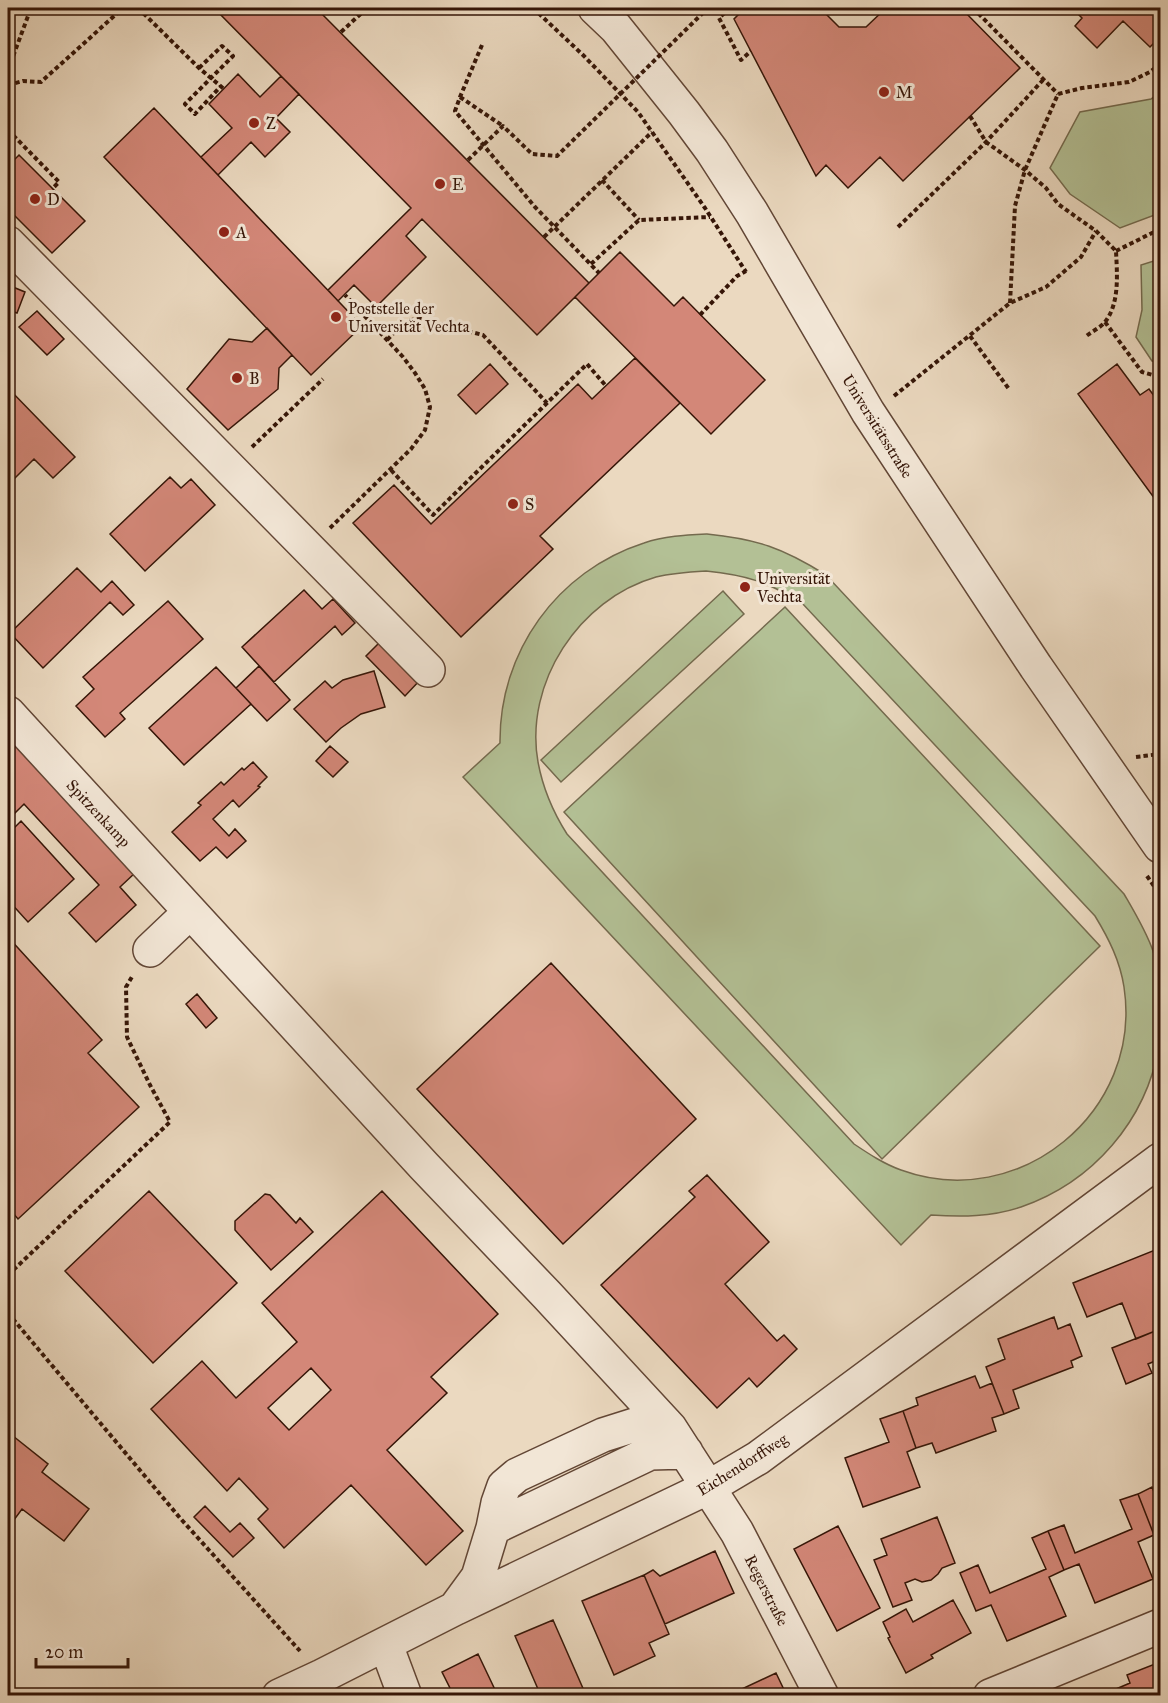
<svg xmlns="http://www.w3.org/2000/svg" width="1168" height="1703" viewBox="0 0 1168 1703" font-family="'IM FELL Great Primer',serif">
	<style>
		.green { fill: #b3c095; stroke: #746a4e; stroke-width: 1.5; fill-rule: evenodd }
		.building { fill: #d38778; stroke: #351507; stroke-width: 1.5; fill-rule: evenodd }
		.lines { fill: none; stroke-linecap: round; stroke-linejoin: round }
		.minor-casing { stroke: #624635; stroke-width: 36 }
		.path { stroke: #351507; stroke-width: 4; stroke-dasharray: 4.5 3; stroke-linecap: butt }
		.minor { stroke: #f2e6d6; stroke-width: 33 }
		.path-bridge { stroke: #351507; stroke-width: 4; stroke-dasharray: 4.5 3; stroke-linecap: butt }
		.poi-dot { fill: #8f2418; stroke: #f2e6d6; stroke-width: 2 }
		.labels { text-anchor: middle; stroke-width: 6; stroke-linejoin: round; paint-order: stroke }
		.poi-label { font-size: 16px; fill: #351507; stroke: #f2e6d6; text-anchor: start }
		.street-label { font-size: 16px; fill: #351507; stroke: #f2e6d6 }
	</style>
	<rect width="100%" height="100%" fill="#ebd9c0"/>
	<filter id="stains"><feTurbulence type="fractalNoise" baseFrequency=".00333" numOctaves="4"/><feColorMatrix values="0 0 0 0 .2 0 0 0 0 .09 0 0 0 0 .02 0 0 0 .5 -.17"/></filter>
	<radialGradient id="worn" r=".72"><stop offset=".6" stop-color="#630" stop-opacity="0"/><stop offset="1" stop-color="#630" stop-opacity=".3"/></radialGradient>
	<path class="green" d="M1160,92V213L1120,228L1070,194L1050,168L1080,112L1151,99Z
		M1160,259V362L1152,361L1136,337L1142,310L1141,265Z
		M707,534C757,539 783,548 826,575L1124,894C1135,913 1146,931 1153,951C1159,970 1160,990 1160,1010C1160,1022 1162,1034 1159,1046C1146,1121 1093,1182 1021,1207C992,1217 961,1217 931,1215L901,1245L463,777L500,743C499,652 557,571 644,543C664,536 686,535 707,534ZM706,571C746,575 768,582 802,603L1095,916C1109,939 1120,961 1124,987C1143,1112 1019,1213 901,1170C884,1164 869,1154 854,1144L567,834C553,812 543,789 538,762C524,683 579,599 656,577C673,573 689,572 706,571Z
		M723,591L744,614L561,782L541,760Z
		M785,607L1100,946L882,1159L564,812Z"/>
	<path class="building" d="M214,8H316L589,283L537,335L422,219L406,236L426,257L376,307L354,285L338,301L328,290L411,208Z
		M745,8H820L839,27H866L886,8H961L1020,68L903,181L880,157L848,188L826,165L816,176L734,19Z
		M1072,8H1160V37L1150,47L1123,21L1097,48L1075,26L1082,18Z
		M238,74L260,97L281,76L299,94L276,118L290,132L265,157L251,142L218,175L201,157L232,128L209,104Z
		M154,108L362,326L311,375L104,157Z
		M19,155L85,221L52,253L8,209V166Z
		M620,252L674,306L683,297L765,380L711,434L575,297Z
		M8,285L25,292L17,313L8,310Z
		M37,311L64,339L47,355L19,327Z
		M267,328L292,355L279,368L278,389L228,430L187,389L229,339L252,342Z
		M635,358L680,403L540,536L553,549L461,637L353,523L394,485L431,524L578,384L592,399Z
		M490,364L508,384L476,414L458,395Z
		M1117,364L1140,395L1149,389L1160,404V506L1078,394Z
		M8,388L75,457L53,478L34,459L9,484L8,483Z
		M170,477L181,488L191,479L215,505L145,571L110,534Z
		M77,568L101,592L112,581L134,605L123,615L110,602L43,668L10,633Z
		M304,590L322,609L333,599L355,623L342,635L335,626L274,682L242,647Z
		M168,601L203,639L120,713L125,719L105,737L76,706L94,689L83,677Z
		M382,640L421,679L405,696L366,656Z
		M259,666L290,700L267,721L236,688Z
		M216,667L251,704L184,765L149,728Z
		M374,671L385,707L361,714L341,728L326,742L294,709L325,681L332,688L343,680Z
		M10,737L136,872L120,887L136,905L96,942L69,913L99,885L24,804L8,820V740Z
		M330,746L348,762L333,777L316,761Z
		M253,762L267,777L258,786L260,787L239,807L233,800L213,819L229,836L235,829L246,841L227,858L216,847L200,861L172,832L201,805L198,803L221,782L224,785L242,768L244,770Z
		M21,821L74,879L28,922L8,900V834Z
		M8,937L102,1040L88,1053L139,1107L18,1219L8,1207Z
		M551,963L696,1119L563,1244L417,1089Z
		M197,994L217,1018L206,1028L186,1004Z
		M707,1175L769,1242L725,1284L777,1341L784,1335L797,1349L757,1387L749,1378L717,1408L601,1285L695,1197L689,1191Z
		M149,1191L237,1283L153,1363L65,1271Z
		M382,1191L498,1314L431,1377L447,1393L387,1450L463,1531L426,1565L351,1485L284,1548L258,1519L268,1509L239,1478L227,1491L151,1409L202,1361L236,1398L297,1342L262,1303ZM311,1368L331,1390L289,1430L268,1408Z
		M265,1194L270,1195L296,1223L300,1218L313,1232L271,1270L235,1230V1221Z
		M1160,1248V1329L1136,1339L1122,1303L1087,1317L1073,1283Z
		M1054,1317L1058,1329L1070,1324L1082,1356L1071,1361L1073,1367L1013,1390L1019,1408L1004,1414L986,1367L1005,1359L998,1339Z
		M1160,1329V1359L1148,1364L1152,1373L1126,1384L1112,1348Z
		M975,1376L980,1388L992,1383L1004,1414L992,1418L996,1431L936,1453L932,1443L916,1448L903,1411L918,1405L916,1398Z
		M903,1411L916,1448L907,1452L920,1487L863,1507L845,1458L889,1442L880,1419Z
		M8,1432L48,1464L42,1472L89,1509L64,1541L22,1509L8,1528Z
		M1152,1487L1160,1507V1533L1154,1535L1138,1494Z
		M1138,1494L1154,1535L1138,1542L1153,1579L1095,1603L1079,1564L1064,1570L1048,1531L1064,1525L1075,1553L1132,1529L1120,1500Z
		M205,1506L230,1532L240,1523L254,1538L233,1557L194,1517Z
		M937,1517L955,1563L942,1568L938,1574L931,1580L922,1582L915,1579L905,1583L912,1600L893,1607L874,1560L887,1555L881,1539Z
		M838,1526L880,1608L837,1631L794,1549Z
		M1048,1531L1064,1570L1049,1577L1066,1616L1007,1641L991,1605L976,1611L960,1573L978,1565L990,1593L1046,1569L1032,1538Z
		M715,1551L734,1593L665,1624L644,1575L653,1570L660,1576Z
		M644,1575L669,1634L649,1643L655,1656L614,1675L582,1601Z
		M953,1600L971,1633L931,1655L933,1658L906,1673L888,1638L890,1637L883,1622L906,1609L913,1622Z
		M553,1620L585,1693L579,1696H541L515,1636Z
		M478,1654L498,1696H454L442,1672Z
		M1160,1662V1696H1118L1116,1689L1130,1683L1127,1675Z
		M776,1673L787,1696H729V1695Z
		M1116,1689L1118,1696H1098Z"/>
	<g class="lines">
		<defs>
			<path id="minor" d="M595,8L616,28L684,113L712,151L752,213L868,412L1036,667L1160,846
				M8,243L428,670
				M8,713L424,1166L547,1295L670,1428L737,1532L822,1696
				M150,950L190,912
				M493,1528L650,1453L686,1452
				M456,1607L478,1577L493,1528L498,1503L504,1486L517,1475L603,1435L641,1423L670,1428
				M386,1645L405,1696
				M279,1696L322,1676L456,1608L709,1487L758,1458L1160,1160
				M990,1696L1160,1626"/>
		</defs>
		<use href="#minor" class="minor-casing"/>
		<path class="path" d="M138,8L199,68L224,89
			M533,8L583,55L638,112L705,208L746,272
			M730,8L719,18L741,60L751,51
			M973,8L1058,94
			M341,32L367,8
			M1154,43L1160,49
			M482,45L460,97L455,111L535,207L599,273
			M199,68L222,46L233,56L185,104L195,114L221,86
			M8,70L31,8
			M8,85L23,81L41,82L123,8
			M460,97L503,126
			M970,116L986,142L1025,170L1046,188L1058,204L1096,231L1116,251C1117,273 1120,303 1105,322C1100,328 1091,332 1085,337
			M8,130L59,182L52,189
			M602,180L639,220
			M898,227L986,142L1043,80
			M544,237L652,132
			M1116,251L1160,229
			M591,264L639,220L710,217
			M1010,303L1015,206L1025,170L1058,94L1082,88L1129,82L1150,72L1160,64
			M700,315L737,276L746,271
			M1105,322L1142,372L1160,377
			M970,336L1009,389
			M387,340C399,328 403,319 421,319L483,335L547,403L587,364L606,386
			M894,396L1010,303L1046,287L1081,257L1096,231
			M252,447L323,379
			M391,470L433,515L547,403
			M330,528L411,449L425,430L430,407L425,389L415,373L403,357L345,295
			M1136,757L1160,754
			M1147,876L1160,895
			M8,1275L170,1122L150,1085L127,1037L126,987L133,975
			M8,1313L180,1518L300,1651"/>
		<use href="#minor" class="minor"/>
		<path class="path-bridge" d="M468,160L503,126L532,154L557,156L708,8"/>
	</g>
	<g class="poi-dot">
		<circle cx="884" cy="92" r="6"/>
		<circle cx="254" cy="123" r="6"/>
		<circle cx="440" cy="184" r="6"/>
		<circle cx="35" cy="199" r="6"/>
		<circle cx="224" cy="232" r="6"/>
		<circle cx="336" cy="317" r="6"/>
		<circle cx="237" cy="378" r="6"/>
		<circle cx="513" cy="504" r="6"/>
		<circle cx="745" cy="587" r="6"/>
	</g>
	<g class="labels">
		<g class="poi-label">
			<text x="896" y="98">M</text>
			<text x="266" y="129">Z</text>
			<text x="452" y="190">E</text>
			<text x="47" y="205">D</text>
			<text x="236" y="238">A</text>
			<text x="348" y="314">Poststelle der<tspan x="348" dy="18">Universität Vechta</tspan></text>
			<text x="249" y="384">B</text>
			<text x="525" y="510">S</text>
			<text x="757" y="584">Universität<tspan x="757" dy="18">Vechta</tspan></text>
		</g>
		<g class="street-label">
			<text transform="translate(878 426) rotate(58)" y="6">Universitätsstraße</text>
			<text transform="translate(99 813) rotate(47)" y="6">Spitzenkamp</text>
			<text transform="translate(742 1464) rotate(-32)" y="6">Eichendorffweg</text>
			<text transform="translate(767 1590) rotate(63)" y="6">Regerstraße</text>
		</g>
	</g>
	<rect width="1168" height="1703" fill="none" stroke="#ebd9c0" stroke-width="30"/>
	<rect x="9" y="9" width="1150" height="1685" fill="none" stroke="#351507" stroke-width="3"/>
	<rect x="15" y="15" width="1138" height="1673" fill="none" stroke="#351507" stroke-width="1.5"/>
	<path d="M36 1658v9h92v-9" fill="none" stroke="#351507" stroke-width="3"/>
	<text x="45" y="1658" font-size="18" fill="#351507" stroke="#f2e6d6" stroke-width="4.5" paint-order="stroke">20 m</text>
	<rect width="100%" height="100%" filter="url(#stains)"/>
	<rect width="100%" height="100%" fill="url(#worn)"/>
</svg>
